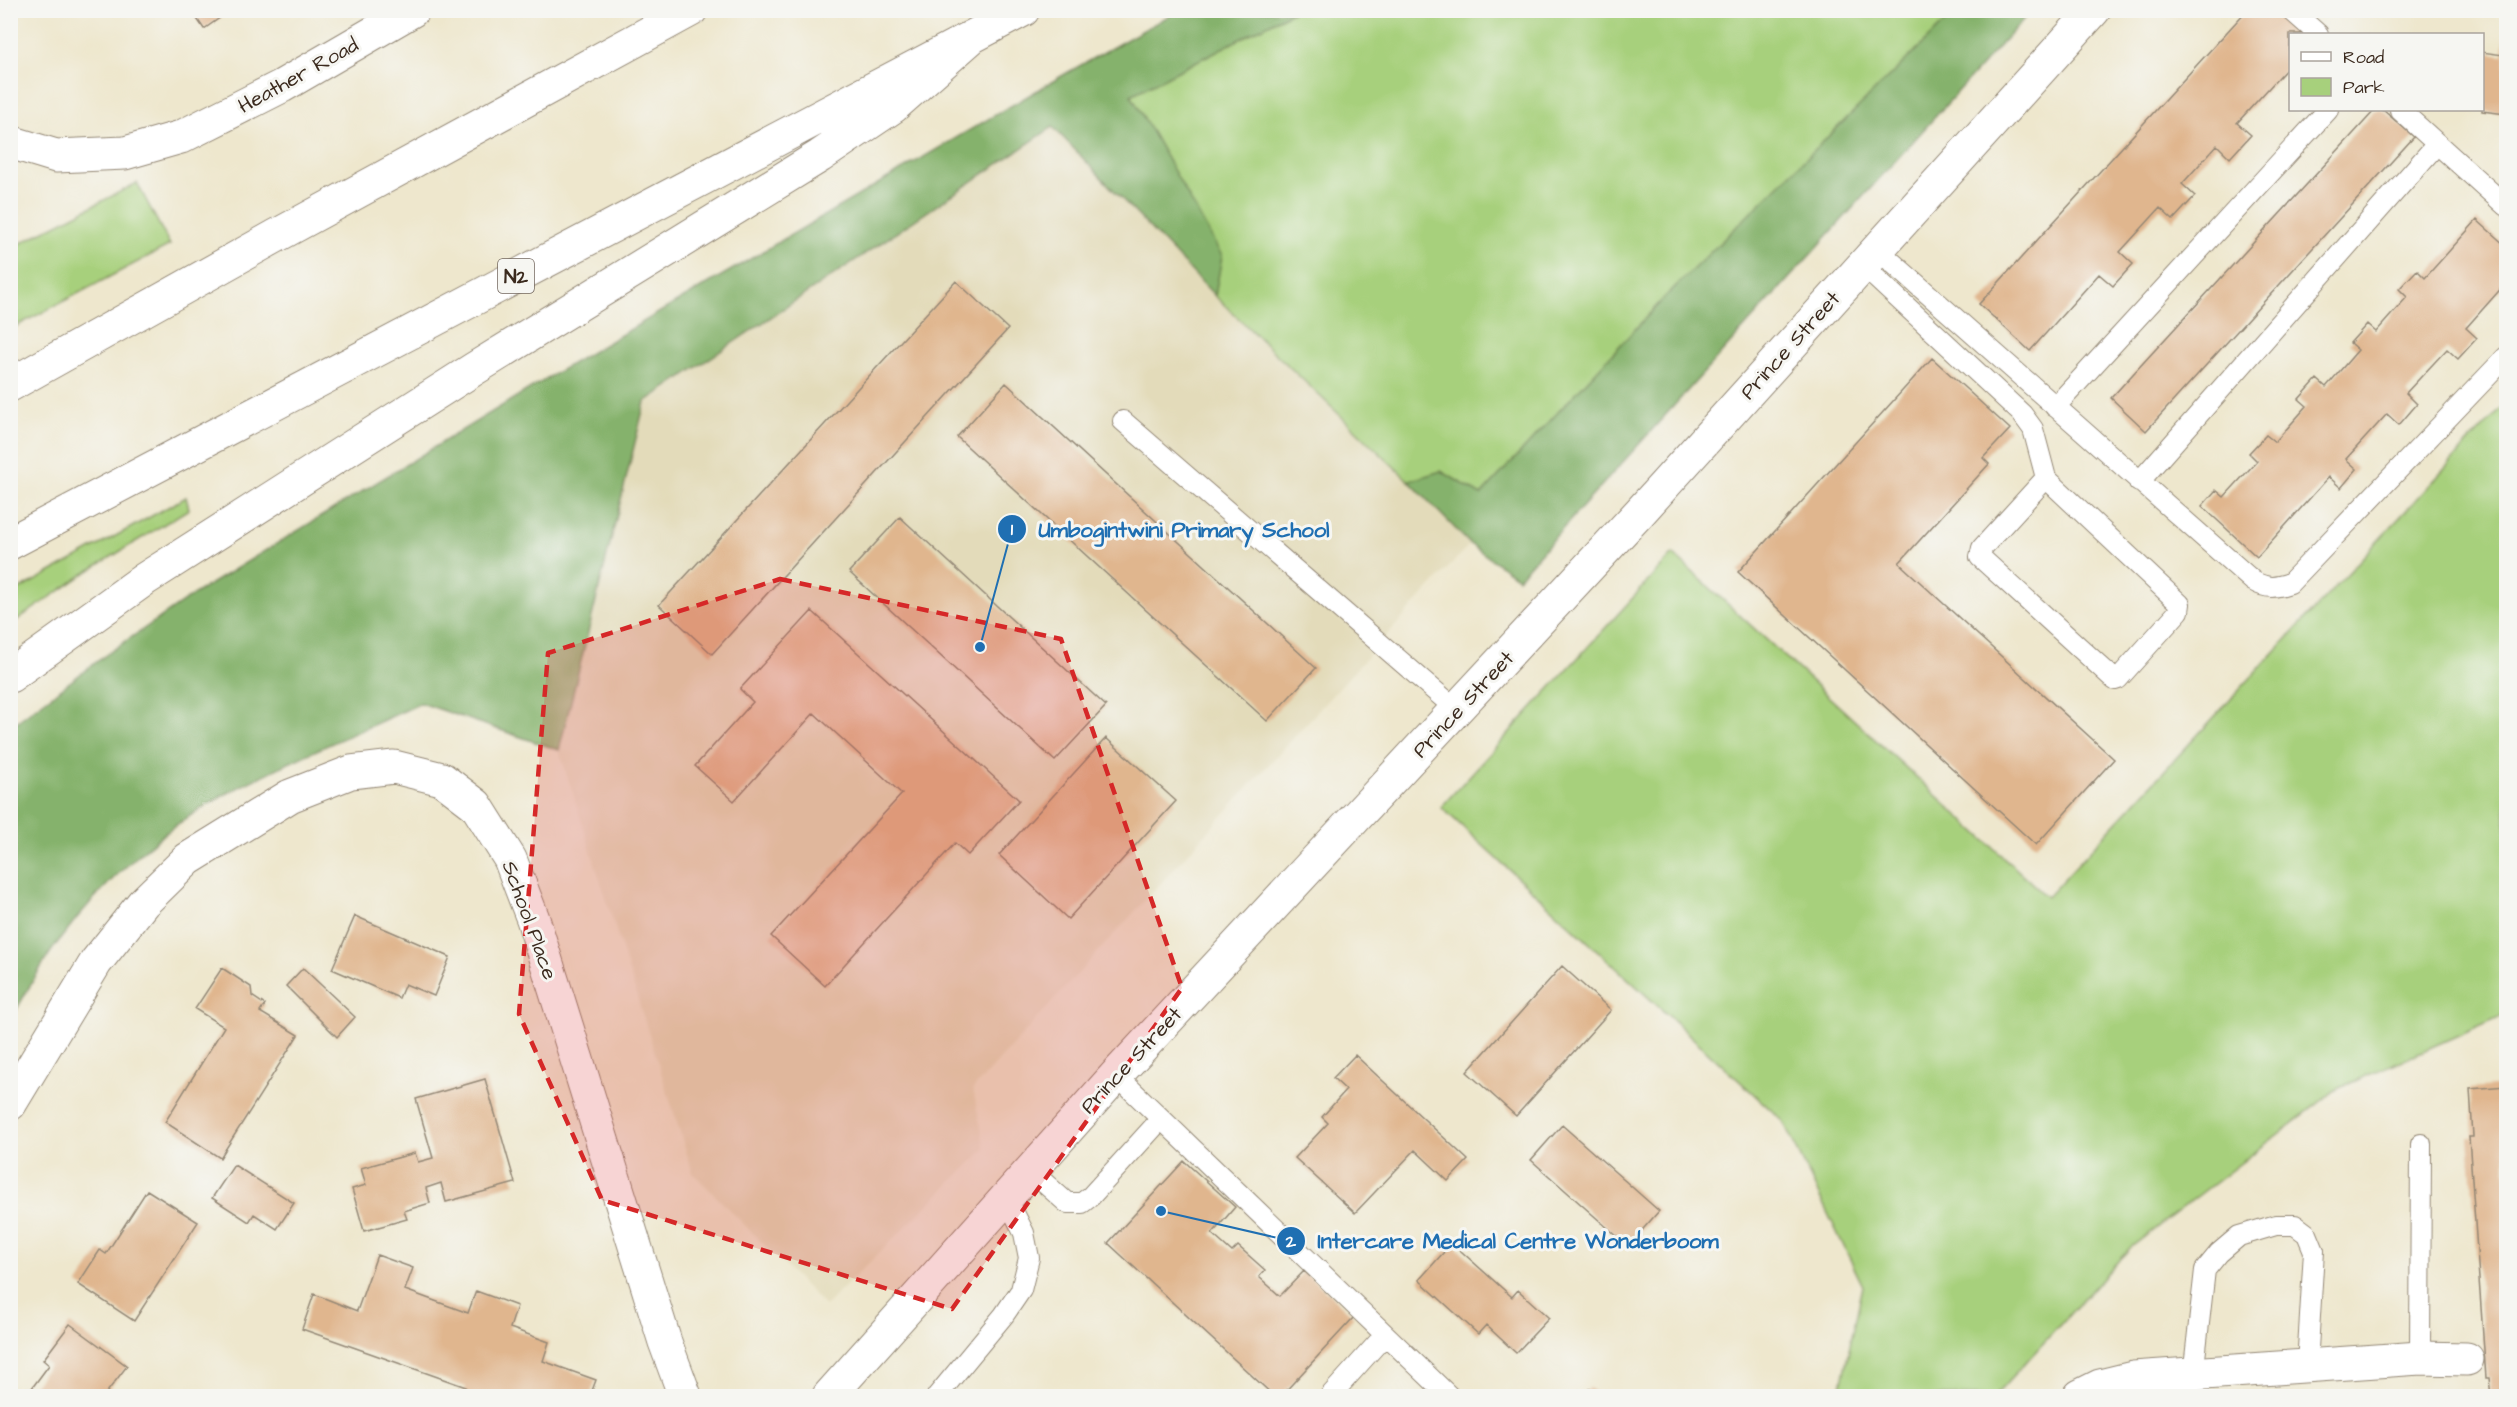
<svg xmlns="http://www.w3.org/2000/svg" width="2517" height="1407" viewBox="0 0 2517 1407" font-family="'Architects Daughter',sans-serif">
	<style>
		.built { fill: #e3dbba }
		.green { fill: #a7d07c; stroke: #717d4d; stroke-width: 1.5 }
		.forest { fill: #85b26c; stroke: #606e45; stroke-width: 1.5 }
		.building { fill: #e0b68e }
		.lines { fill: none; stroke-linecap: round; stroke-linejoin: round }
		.service-casing { stroke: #948876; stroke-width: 22 }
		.minor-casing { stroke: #948876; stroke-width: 35 }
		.motorway-casing { stroke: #948876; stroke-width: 35 }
		.service { stroke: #fff; stroke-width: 20 }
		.minor { stroke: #fff; stroke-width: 33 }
		.motorway { stroke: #fff; stroke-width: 33 }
		.marked { fill: #d62828; fill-opacity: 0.2; stroke: #d62828; stroke-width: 4.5; stroke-dasharray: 12 8; stroke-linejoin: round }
		.labels { text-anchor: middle; stroke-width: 6; stroke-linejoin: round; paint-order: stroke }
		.shield { fill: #f6f6f2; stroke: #73675e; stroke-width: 1.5 }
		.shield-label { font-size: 20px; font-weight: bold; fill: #3b2a1e }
		.street-label { font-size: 21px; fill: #3b2a1e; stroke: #f6f6f2 }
		.leader { fill: none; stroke: #1f6fb2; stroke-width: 2 }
		.callout-dot { fill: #1f6fb2; stroke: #f6f6f2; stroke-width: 2 }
		.mark-label { font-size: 18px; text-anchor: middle; font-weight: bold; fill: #fff }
		.callout-label { font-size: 22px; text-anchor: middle; font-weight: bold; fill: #1f6fb2; stroke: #f6f6f2; stroke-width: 6; stroke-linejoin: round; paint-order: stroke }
	</style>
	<rect width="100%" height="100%" fill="#f6f6f2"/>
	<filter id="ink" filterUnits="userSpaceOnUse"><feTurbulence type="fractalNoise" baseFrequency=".0167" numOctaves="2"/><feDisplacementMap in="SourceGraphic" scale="12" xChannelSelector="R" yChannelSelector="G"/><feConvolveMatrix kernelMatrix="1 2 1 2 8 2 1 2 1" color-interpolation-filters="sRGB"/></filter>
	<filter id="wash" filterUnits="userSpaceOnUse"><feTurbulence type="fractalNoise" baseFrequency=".008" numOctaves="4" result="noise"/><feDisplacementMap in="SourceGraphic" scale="24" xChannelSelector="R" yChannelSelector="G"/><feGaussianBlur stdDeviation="1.35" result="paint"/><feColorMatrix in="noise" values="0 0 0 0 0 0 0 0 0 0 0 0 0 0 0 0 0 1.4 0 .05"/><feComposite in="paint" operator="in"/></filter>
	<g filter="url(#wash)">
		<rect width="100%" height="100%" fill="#eee7cd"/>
		<path class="built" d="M1053,127L1215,296L1409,481L1470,544L973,1089L985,1149L825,1306L693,1173L559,750L645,402Z"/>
		<path class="green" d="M1294,11H1957L1667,295L1481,495L1441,471L1409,481L1215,296L1221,256L1131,95Z
			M137,183L170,245L11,329V248Z
			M2506,403V1014L2337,1089L2130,1248L1995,1396H1839L1863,1286L1783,1121L1441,807L1673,554L2047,897Z
			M186,497L189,509L90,570L11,624V594Z"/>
		<path class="forest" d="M1179,10L1294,11L1131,95L1222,256L1215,296L1053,127L645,402L559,750L421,703C357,733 290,760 228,793C162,828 102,883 58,942C40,965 26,994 11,1019V726L107,654L196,593L539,383L1065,74Z
			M1957,10L2031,11L1518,578L1470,544L1409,481L1441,471L1481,495L1667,295Z"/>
		<g id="blocks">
			<path class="building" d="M191,10H231L204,29Z
				M2247,10H2278L2304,34H2290V65L2237,123L2251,135L2230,158L2217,145L2182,184L2195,196L2173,220L2160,208L2120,252L2133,264L2113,286L2099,274L2030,351L1979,304Z
				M2505,35L2506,114L2482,111V52L2503,55Z
				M2375,110H2383L2414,137L2146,431L2111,398Z
				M2477,220L2506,246V283L2466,328L2477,338L2458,359L2447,349L2406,393L2417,404L2399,425L2387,414L2346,459L2357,469L2341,488L2329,477L2257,557L2202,506L2216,490L2224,497L2257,461L2249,453L2266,435L2275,442L2307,406L2299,399L2317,379L2326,387L2358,350L2350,343L2367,324L2376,332L2407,297L2399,289L2417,270L2425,278Z
				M956,281L1008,329L712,654L659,605Z
				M1932,358L2010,429L1983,458L1989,464L1899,563L2114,759L2036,845L1738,572Z
				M1006,383L1316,668L1267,721L957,437Z
				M900,517L1106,706L1055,761L849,572Z
				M812,611L1019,800L968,855L955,843L825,986L771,936L902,794L814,713L734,801L695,766L753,702L740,689Z
				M1106,738L1176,801L1068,919L999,855Z
				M355,916L450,957L434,996L405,984L399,998L332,969Z
				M1562,966L1611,1010L1516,1116L1467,1072Z
				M222,968L251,987L252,996L265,1005L260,1012L298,1035L220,1158L165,1122L224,1027L195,1009Z
				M303,968L355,1017L337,1037L286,986Z
				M1355,1055L1468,1160L1448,1181L1415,1150L1355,1213L1295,1158L1328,1123L1322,1117L1346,1090L1333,1078Z
				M485,1079L515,1183L446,1202L441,1183L426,1188L430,1203L404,1211L407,1219L364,1231L352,1189L366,1185L361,1168L415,1153L418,1162L433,1158L416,1099Z
				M2506,1086V1396H2491L2489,1378H2486L2469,1137H2473L2470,1089Z
				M1562,1125L1659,1211L1628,1246L1531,1160Z
				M1184,1161L1235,1207L1212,1234L1232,1252L1238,1246L1265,1270L1259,1277L1280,1296L1304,1271L1354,1317L1281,1396H1274L1108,1243Z
				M234,1165L294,1203L277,1229L254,1214L249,1222L212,1198Z
				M147,1190L198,1222L134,1321L78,1284L100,1250L106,1254Z
				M1452,1243L1512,1297L1518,1290L1549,1318L1516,1353L1486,1325L1478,1334L1419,1280Z
				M377,1255L413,1268L405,1290L468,1313L476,1291L517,1306L510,1328L549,1342L543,1361L596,1380L590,1396H463L466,1387L302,1329L314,1294L357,1311Z
				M70,1324L127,1366L104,1396H26L49,1365L43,1360Z
				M1590,1388L1600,1396H1582Z"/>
		</g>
	</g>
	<g filter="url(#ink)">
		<use href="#blocks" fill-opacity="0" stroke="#948876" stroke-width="1.5"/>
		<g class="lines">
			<defs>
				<path id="service" d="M2291,10L2318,34
					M2400,110L2506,206
					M1877,249L2253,581C2267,589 2275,588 2290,583L2506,357
					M1862,265L2022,414L2033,429L2046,478L2180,604L2179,611L2118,679L2115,680L1980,557L1982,548L2046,478
					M2055,407L2328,110
					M1123,421L1457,710
					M2139,482L2437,144
					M1116,1075L1449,1396
					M1031,1171L1067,1203H1082L1091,1196L1161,1119
					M2420,1358L2421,1144
					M2193,1376L2205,1270L2219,1253L2239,1236L2276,1225H2295L2307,1234L2314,1251L2307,1365
					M937,1396L1004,1315L1021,1290L1029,1258L1024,1233L1007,1199
					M1330,1396L1384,1336"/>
				<path id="minor" d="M10,142L56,156L125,153L181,137L282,86L413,10
					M10,1104L96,962L143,903L188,859L290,796L351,772L394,767L442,779L476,805L510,859L533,919L665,1342L685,1396
					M829,1396L1116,1075L1640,512L2094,10
					M2080,1396L2100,1386L2133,1378L2420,1358L2467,1359"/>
				<path id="motorway" d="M10,385L276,236L691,10
					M10,543L1023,10
					M10,676L145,579L474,369L820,156L894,106L971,38"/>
			</defs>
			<use href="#service" class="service-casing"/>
			<use href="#minor" class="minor-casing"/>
			<use href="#motorway" class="motorway-casing"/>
			<use href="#service" class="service"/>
			<use href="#minor" class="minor"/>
			<use href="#motorway" class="motorway"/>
		</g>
	</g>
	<path class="marked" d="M780,579L1061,639L1182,988L952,1309L602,1200L519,1014L548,653Z"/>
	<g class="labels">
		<rect class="shield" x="498" y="259" width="36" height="34" rx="4.5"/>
		<g class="shield-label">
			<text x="516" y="283">N2</text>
		</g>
		<g class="street-label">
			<text transform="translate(298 75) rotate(-29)" y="7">Heather Road</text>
			<text transform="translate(1790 345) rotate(-48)" y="7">Prince Street</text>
			<text transform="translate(1463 704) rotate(-47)" y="7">Prince Street</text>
			<text transform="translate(530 920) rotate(70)" y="7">School Place</text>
			<text transform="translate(1131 1060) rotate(-47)" y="7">Prince Street</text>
		</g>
	</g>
	<path class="leader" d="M980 647L1012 529M1161 1211L1291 1241"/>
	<g class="callout-dot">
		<circle cx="980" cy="647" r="6"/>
		<circle cx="1161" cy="1211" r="6"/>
		<circle cx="1012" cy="529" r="15"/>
		<circle cx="1291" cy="1241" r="15"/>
	</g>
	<g class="mark-label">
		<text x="1012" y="535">1</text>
		<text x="1291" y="1247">2</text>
	</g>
	<g class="callout-label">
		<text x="1184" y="537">Umbogintwini Primary School</text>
		<text x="1518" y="1248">Intercare Medical Centre Wonderboom</text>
	</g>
	<rect width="2517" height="1407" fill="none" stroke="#f6f6f2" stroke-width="36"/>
	<rect x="2289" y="33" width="195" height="78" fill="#f6f6f2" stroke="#aba49d" stroke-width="1.5"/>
	<rect x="2301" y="52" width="30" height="9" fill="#ffffff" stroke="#aba49d" stroke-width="1.5"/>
	<text x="2343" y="63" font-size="18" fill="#3b2a1e">Road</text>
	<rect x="2301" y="78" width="30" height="18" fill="#a7d07c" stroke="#aba49d" stroke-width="1.5"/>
	<text x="2343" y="93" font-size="18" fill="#3b2a1e">Park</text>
</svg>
